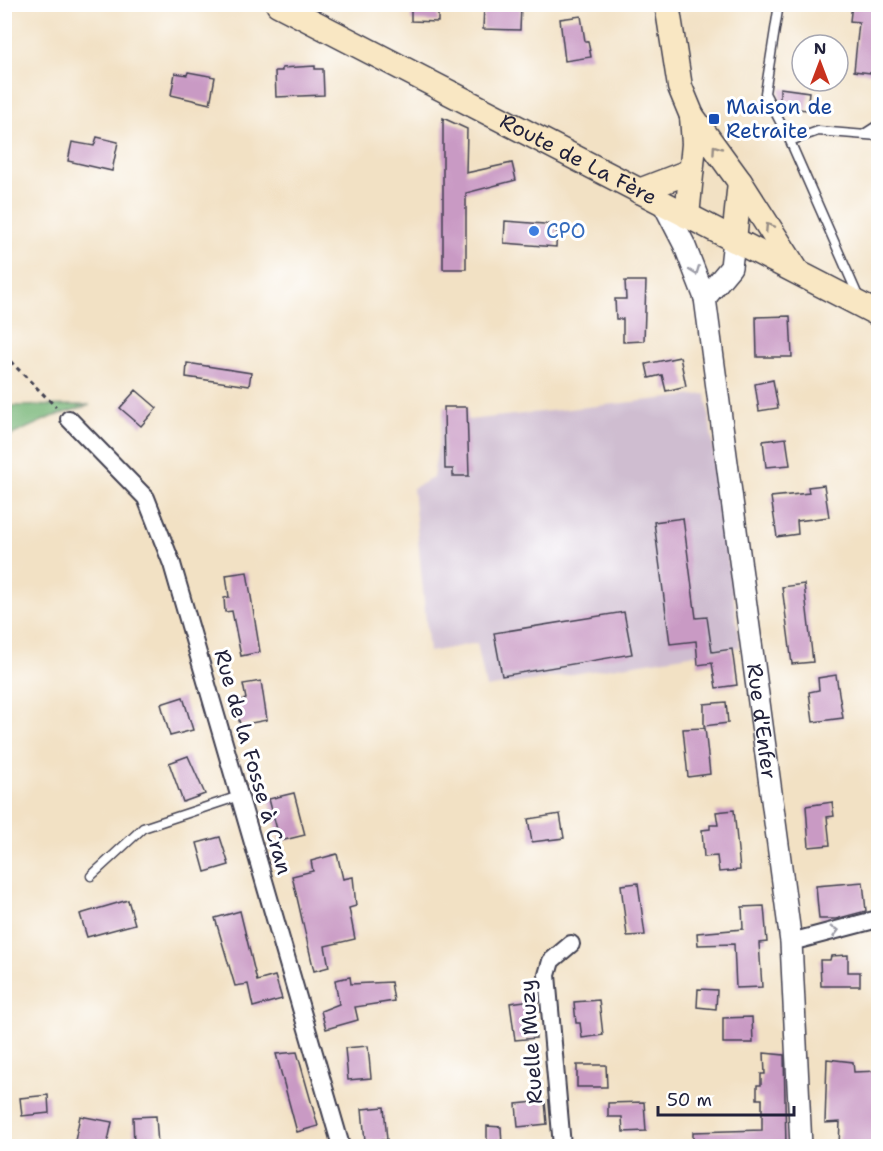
<svg xmlns="http://www.w3.org/2000/svg" width="883" height="1151" viewBox="0 0 883 1151" font-family="'Shantell Sans',sans-serif">
	<style>
		.industrial { fill: #cfbdd0 }
		.forest { fill: #74b475; stroke: #4b6b58; stroke-width: 1.5 }
		.building { fill: #c99ac4 }
		.lines { fill: none; stroke-linecap: round; stroke-linejoin: round }
		.service-casing { stroke: #413f50; stroke-width: 11 }
		.minor-casing { stroke: #413f50; stroke-width: 20 }
		.tertiary-casing { stroke: #413f50; stroke-width: 24 }
		.secondary-casing { stroke: #413f50; stroke-width: 27 }
		.path { stroke: #413f50; stroke-width: 3; stroke-dasharray: 4.5 4.5; stroke-linecap: butt }
		.service { stroke: #fff; stroke-width: 8 }
		.minor { stroke: #fff; stroke-width: 16 }
		.tertiary { stroke: #fff; stroke-width: 21 }
		.secondary { stroke: #f9e7c3; stroke-width: 24 }
		.oneway { stroke: #988e86 }
		.oneway2 { stroke: #9c9ca7 }
		.transit-dot { fill: #1a4fb4; stroke: #fff; stroke-width: 2 }
		.shop-dot { fill: #3f7fe0; stroke: #fff; stroke-width: 2 }
		.labels { text-anchor: middle; stroke-width: 6; stroke-linejoin: round; paint-order: stroke }
		.transit-label { font-size: 21px; fill: #164399; stroke: #fff; text-anchor: start }
		.street-label { font-size: 21px; fill: #22223b; stroke: #fff }
		.shop-label { font-size: 21px; fill: #366cbe; stroke: #fff; text-anchor: start }
	</style>
	<rect width="100%" height="100%" fill="#fff"/>
	<filter id="ink" filterUnits="userSpaceOnUse"><feTurbulence type="fractalNoise" baseFrequency=".0167" numOctaves="2"/><feDisplacementMap in="SourceGraphic" scale="12" xChannelSelector="R" yChannelSelector="G"/><feConvolveMatrix kernelMatrix="1 2 1 2 8 2 1 2 1" color-interpolation-filters="sRGB"/></filter>
	<filter id="wash" filterUnits="userSpaceOnUse"><feTurbulence type="fractalNoise" baseFrequency=".008" numOctaves="4" result="noise"/><feDisplacementMap in="SourceGraphic" scale="24" xChannelSelector="R" yChannelSelector="G"/><feGaussianBlur stdDeviation="1.35" result="paint"/><feColorMatrix in="noise" values="0 0 0 0 0 0 0 0 0 0 0 0 0 0 0 0 0 1.4 0 .05"/><feComposite in="paint" operator="in"/></filter>
	<g filter="url(#wash)">
		<rect width="100%" height="100%" fill="#f2e1c4"/>
		<path class="industrial" d="M706,394L740,647L486,688L477,643L429,652L413,488L433,478L444,407H467L468,420Z"/>
		<path class="forest" d="M90,405L51,417L5,438L4,406Z"/>
		<g id="blocks">
			<path class="building" d="M411,4H438V22L411,21Z
				M852,4H879V74L854,71L859,22L850,21Z
				M484,6L521,7L520,30L483,29Z
				M581,16L585,41H588L591,57L565,61L560,19Z
				M315,66V69H323L324,95L276,97L275,71H282V68Z
				M188,72L215,77L210,104L171,95L175,73L187,75Z
				M780,88L809,92L807,110L780,107Z
				M443,118L467,129L466,173L512,163L516,180L466,193V269H443Z
				M97,137L118,142L112,171L68,161L72,142L94,146Z
				M505,221L557,225L556,247L504,243Z
				M625,281H646L644,341L623,342V319H616L615,299H626Z
				M790,316L792,357H757L756,317Z
				M680,357L686,386L666,391L662,375L649,378L646,364Z
				M187,363L251,373L249,386L186,377Z
				M773,380L778,408L759,411L755,384Z
				M136,390L157,408L141,426L120,408Z
				M444,407H467L469,476H453V469H445Z
				M786,438L790,465L766,467L763,441Z
				M824,485L829,517L797,521L798,534L777,537L771,497L809,493L808,487Z
				M683,518L696,618L707,617L712,652L732,649L737,685L716,688L712,663L698,665L696,641L670,644L654,522Z
				M247,572L260,652L241,656L232,611L225,612L224,598L229,597L226,575Z
				M804,584L813,662L792,664L782,587Z
				M624,612L632,654L502,676L494,633Z
				M836,675L843,718L813,722L809,692L819,690L818,678Z
				M261,681L267,720L240,725L235,701L246,699L243,684Z
				M183,697L193,730L170,736L161,704Z
				M726,702L728,723L704,726V704Z
				M705,728L710,774L688,777L683,729Z
				M188,756L205,794L183,802L169,763Z
				M294,793L305,835L280,841L269,799Z
				M832,802L834,816L827,817L830,845L809,847L806,806Z
				M734,810L740,870L719,872L717,856L704,857L702,830L710,829V825H718L716,812Z
				M560,814L564,838L532,842L528,819Z
				M220,837L229,865L205,872L197,843Z
				M337,854L343,879L353,877L356,906L349,908L355,939L325,946L329,967L314,971L292,876L313,871L311,861Z
				M863,882L866,911L836,919H819L816,886Z
				M638,883L645,935L627,936L621,885Z
				M128,900L135,924L87,937L80,914Z
				M764,906L767,942L759,943L762,987L736,988L734,944L698,945L697,933L743,929L742,907Z
				M240,911L257,981L275,976L282,999L253,1007L248,984L235,986L215,918Z
				M848,955V972H860V986H821L820,960H830L831,956Z
				M350,977L351,984L391,982L394,1001L355,1007L358,1020L326,1029L321,1011L339,1004L335,980Z
				M698,989L717,990L716,1009L697,1007Z
				M532,1000L536,1038L515,1040L510,1003Z
				M599,1000L603,1035L582,1038L580,1023H576L574,1002Z
				M752,1017L753,1043H723V1018Z
				M368,1046L371,1078L348,1080L345,1048Z
				M297,1052L318,1126L297,1132L276,1054Z
				M764,1053L784,1055L786,1146H693V1132L762,1130V1099H757V1085H761V1074H765Z
				M827,1059L853,1062L854,1072L879,1071V1146H839L840,1122L825,1123Z
				M577,1065H606L607,1087H577Z
				M48,1095L49,1113L22,1116L20,1098Z
				M545,1101L547,1124L518,1127L516,1104Z
				M644,1102L646,1131L623,1132L622,1117H608V1103Z
				M384,1107L387,1140L365,1141L362,1109Z
				M80,1116L112,1122L107,1146L75,1141Z
				M156,1116L158,1146H134L133,1117Z
				M487,1126L501,1127L502,1146H487Z"/>
		</g>
	</g>
	<g filter="url(#ink)">
		<use href="#blocks" fill-opacity="0" stroke="#413f50" stroke-width="1.5"/>
		<g class="lines">
			<defs>
				<path id="service" d="M779,4L765,93L790,141
					M864,134L878,125
					M859,298L790,141L818,131L878,136
					M91,876L143,828L239,796"/>
				<path id="minor" d="M69,419L146,498L172,564L341,1146
					M791,942L878,919
					M562,1146L547,975L551,961L571,944"/>
				<g id="tertiary">
					<path id="s1" d="M663,203L684,244L705,298L791,942L801,1146"/>
					<path d="M705,298L731,267L734,240"/>
				</g>
				<g id="secondary">
					<path id="s2" d="M278,4L878,314"/>
					<path d="M667,4L680,87L692,116L740,182L797,271"/>
					<path d="M639,191L691,171"/>
					<path d="M687,216L694,144L692,116"/>
					<path d="M734,240L740,182"/>
				</g>
			</defs>
			<use href="#service" class="service-casing"/>
			<use href="#minor" class="minor-casing"/>
			<use href="#tertiary" class="tertiary-casing"/>
			<use href="#secondary" class="secondary-casing"/>
			<path class="path" d="M4,355L56,407"/>
			<use href="#service" class="service"/>
			<use href="#minor" class="minor"/>
			<use href="#tertiary" class="tertiary"/>
			<use href="#secondary" class="secondary"/>
		</g>
		<defs><path id="oneway-chevron" d="M-2-3.5L2.5 0L-2 3.5" fill="none" stroke-width="1.6" stroke-linecap="round" stroke-linejoin="round" transform="scale(1.5)"/></defs>
		<g class="oneway">
			<use href="#oneway-chevron" transform="translate(716 149) rotate(-125)"/>
			<use href="#oneway-chevron" transform="translate(769 227) rotate(-123)"/>
		</g>
		<g class="oneway2">
			<use href="#oneway-chevron" transform="translate(695 271) rotate(69)"/>
			<use href="#oneway-chevron" transform="translate(835 931) rotate(-15)"/>
		</g>
	</g>
	<rect class="transit-dot" x="708" y="113" width="12" height="12" rx="3"/>
	<circle class="shop-dot" cx="534" cy="231" r="6"/>
	<g class="labels">
		<g class="transit-label">
			<text x="726" y="114">Maison de<tspan x="726" dy="24">Retraite</tspan></text>
		</g>
		<g class="street-label">
			<text dy="7" stroke="none"><textPath href="#s2" startOffset="338">Route de La Fère</textPath></text>
			<text dy="7" stroke="none"><textPath href="#s1" startOffset="531">Rue d'Enfer</textPath></text>
			<text transform="translate(253 762) rotate(74)" y="7">Rue de la Fosse à Cran</text>
			<text transform="translate(531 1042) rotate(-94)" y="7">Ruelle Muzy</text>
		</g>
		<g class="shop-label">
			<text x="546" y="238">CPO</text>
		</g>
	</g>
	<rect width="883" height="1151" fill="none" stroke="#fff" stroke-width="24"/>
	<g transform="translate(820 63)"><circle r="28" fill="#ffffff" stroke="#a7a7b1" stroke-width="1.5"/>
	<path d="M0-4.5L10 22L0 15L-10 22Z" fill="#c8321e"/>
	<text y="-9" font-size="16" font-weight="bold" text-anchor="middle" fill="#22223b">N</text>
	</g>
	<path d="M658 1106v9h136v-9" fill="none" stroke="#22223b" stroke-width="3"/>
	<text x="667" y="1106" font-size="18" fill="#22223b" stroke="#ffffff" stroke-width="4.5" paint-order="stroke">50 m</text>
</svg>
